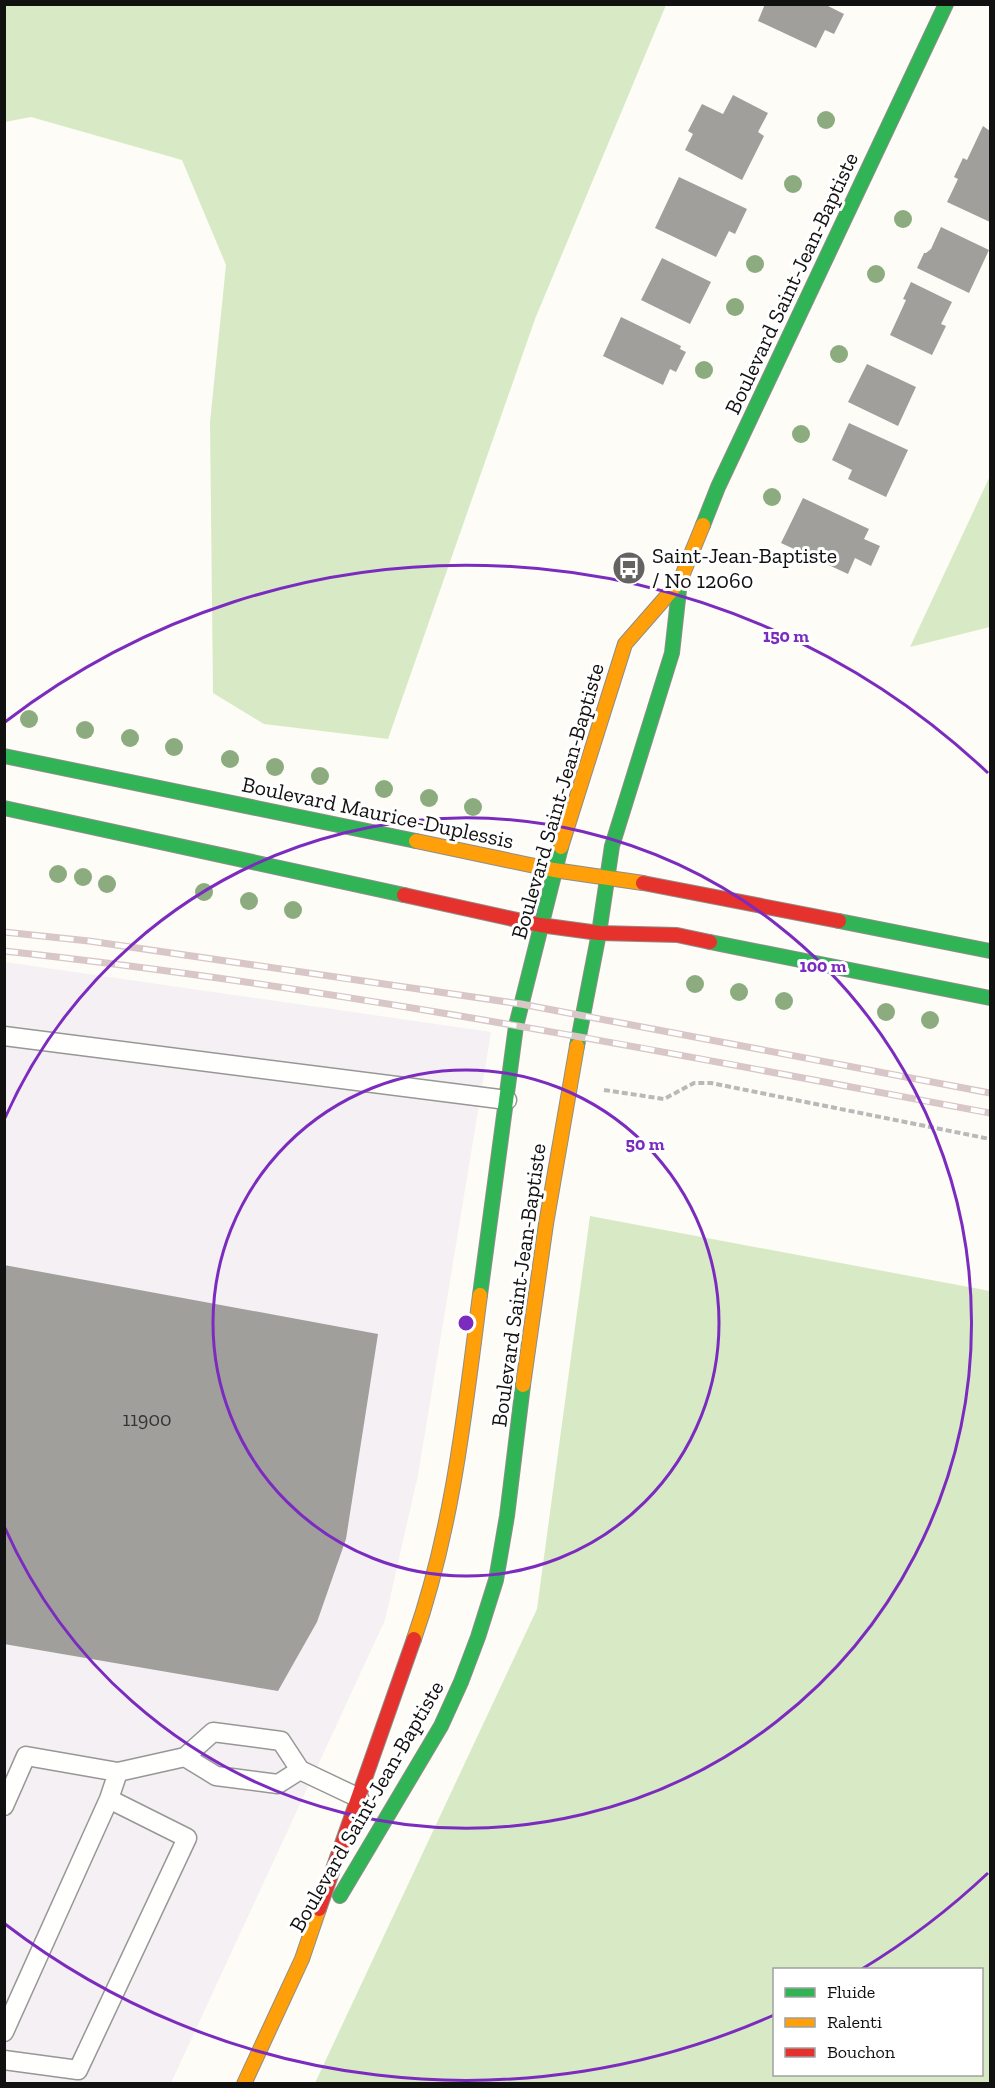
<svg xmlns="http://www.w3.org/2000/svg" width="995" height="2088" viewBox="0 0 995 2088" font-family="'Zilla Slab',serif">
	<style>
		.industrial { fill: #f5f0f3 }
		.forest { fill: #d8eac5; fill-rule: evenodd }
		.building { fill: #a19f9c }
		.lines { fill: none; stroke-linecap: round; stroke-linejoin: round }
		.lane-casing { stroke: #979795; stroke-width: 21 }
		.fast-casing { stroke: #8e8d8b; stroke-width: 16 }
		.slow-casing { stroke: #8e8d8b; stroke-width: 16 }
		.jam-casing { stroke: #8e8d8b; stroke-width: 16 }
		.path { stroke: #b9b9b8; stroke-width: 4; stroke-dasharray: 6 3; stroke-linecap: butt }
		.lane { stroke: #fffffe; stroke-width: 18 }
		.fast { stroke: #30b455; stroke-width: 14 }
		.slow { stroke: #ff9f0a; stroke-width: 14 }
		.jam { stroke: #e5322d; stroke-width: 14 }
		.rail-casing { stroke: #d9c6c7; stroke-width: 7 }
		.rail { stroke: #fff; stroke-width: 4.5; stroke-dasharray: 14; stroke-linecap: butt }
		.tree { fill: #8cac80 }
		.ring { fill: none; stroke: #7b2cbf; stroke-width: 3 }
		.labels { text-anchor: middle; stroke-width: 6; stroke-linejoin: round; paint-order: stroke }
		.number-label { font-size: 20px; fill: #353434 }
		.street-label { font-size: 22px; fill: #111; stroke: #fff }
		.poi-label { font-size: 22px; fill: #111; stroke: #fff; text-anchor: start }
		.centre { fill: #7b2cbf; stroke: #fff; stroke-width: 3 }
		.ring-label { font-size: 18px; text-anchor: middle; font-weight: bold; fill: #7b2cbf; stroke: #fff; stroke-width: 6; stroke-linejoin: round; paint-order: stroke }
	</style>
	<rect width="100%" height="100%" fill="#fdfcf7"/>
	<path class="industrial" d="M5,962L491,1032L418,1475L385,1620L171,2083L5,2084Z"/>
	<path class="forest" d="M5,4L666,5L535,319L388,739L264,724L213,693L210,422L226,265L182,160L31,117L5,122Z
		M990,476V627L910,647Z
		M590,1216L990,1291V2083H315L537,1609ZM774,1970H982V2074H774Z"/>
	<path class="building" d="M765,4H824L844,14L834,34L825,30L816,48L758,21Z
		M733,95L768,113L758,132L764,136L742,180L685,150L693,134L688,131L702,104L723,114Z
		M983,126L990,131V222L947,202L958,179L954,177L963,158L967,160Z
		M679,177L747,209L735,234L729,231L716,257L655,228Z
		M941,227L989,250L969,293L917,268L924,253H926L931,249Z
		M662,258L711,282L690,324L641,300Z
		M911,282L952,302L941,324L946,326L932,355L890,335L906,300L903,299Z
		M621,317L681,346L680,349L686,352L676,372L670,369L663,385L603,356Z
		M867,364L916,387L898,426L848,402Z
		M849,423L908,450L886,497L848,479L852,470L832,460Z
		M803,498L869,529L864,539L880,546L871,566L855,558L848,574L781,543Z
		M4,1265L378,1334L346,1539L317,1622L278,1691L4,1644Z"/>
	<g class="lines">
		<defs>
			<path id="lane" d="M4,1036L507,1100
				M185,1757L216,1776L278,1784L300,1770
				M4,1806L26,1756L118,1772
				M4,2032L109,1799L118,1772L185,1757L213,1732L281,1741L300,1770L359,1798
				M4,2060L78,2070L187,1838L109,1799"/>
			<path id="fast" d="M703,525L718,487L946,4
				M4,756L416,841
				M4,808L404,895
				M839,921L990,951
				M710,942L990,998
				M577,1046L599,933L612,846L672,653L680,581
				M480,1295L516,1026L561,847
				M340,1896L441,1726L461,1682L478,1637L496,1580L507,1516L523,1385"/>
			<path id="slow" d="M416,841L554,870L643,883
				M561,847L625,644L680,581L703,525
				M523,1385L546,1224L577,1046
				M414,1639C453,1528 465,1410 480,1295
				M244,2084L302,1959L319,1909"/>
			<path id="jam" d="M643,883L839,921
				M404,895L540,925L599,933L677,935L710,942
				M319,1909L414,1639"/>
		</defs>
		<use href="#lane" class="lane-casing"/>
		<use href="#fast" class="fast-casing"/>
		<use href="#slow" class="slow-casing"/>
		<use href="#jam" class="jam-casing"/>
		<path class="path" d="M604,1090L664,1099L694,1083H711L990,1139"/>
		<use href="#lane" class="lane"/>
		<use href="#fast" class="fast"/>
		<use href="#slow" class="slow"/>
		<use href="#jam" class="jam"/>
		<defs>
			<path id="rail" d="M4,932L89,941L521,1004L990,1093
				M4,951C336,987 663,1052 990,1113"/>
		</defs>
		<use href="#rail" class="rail-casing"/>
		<use href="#rail" class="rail"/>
	</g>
	<g class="tree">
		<circle cx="826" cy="120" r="9"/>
		<circle cx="793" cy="184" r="9"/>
		<circle cx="903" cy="219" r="9"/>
		<circle cx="755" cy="264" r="9"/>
		<circle cx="876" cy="274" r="9"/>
		<circle cx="735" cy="307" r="9"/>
		<circle cx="839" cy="354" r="9"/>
		<circle cx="704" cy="370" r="9"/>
		<circle cx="801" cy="434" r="9"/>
		<circle cx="772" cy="497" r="9"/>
		<circle cx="29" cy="719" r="9"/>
		<circle cx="85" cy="730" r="9"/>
		<circle cx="130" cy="738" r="9"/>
		<circle cx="174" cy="747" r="9"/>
		<circle cx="230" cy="759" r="9"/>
		<circle cx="275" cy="767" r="9"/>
		<circle cx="320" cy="776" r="9"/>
		<circle cx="384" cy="789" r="9"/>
		<circle cx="429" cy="798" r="9"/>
		<circle cx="473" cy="807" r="9"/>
		<circle cx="58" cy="874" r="9"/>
		<circle cx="83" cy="877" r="9"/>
		<circle cx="107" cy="884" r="9"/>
		<circle cx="204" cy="892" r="9"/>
		<circle cx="249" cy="901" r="9"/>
		<circle cx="293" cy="910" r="9"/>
		<circle cx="695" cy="984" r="9"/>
		<circle cx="739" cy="992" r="9"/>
		<circle cx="784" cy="1001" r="9"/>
		<circle cx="886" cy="1012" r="9"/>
		<circle cx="930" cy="1020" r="9"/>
	</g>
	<g class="ring">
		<circle cx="466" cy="1323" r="253"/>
		<path d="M5 1118A505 505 0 1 1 5 1528"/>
		<path d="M988 1873A758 758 0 0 1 862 1969M774 2015A758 758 0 0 1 5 1924M5 722A758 758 0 0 1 988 773"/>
	</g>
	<defs>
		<symbol id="bus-disc" viewBox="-11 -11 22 22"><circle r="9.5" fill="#646362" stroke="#fff"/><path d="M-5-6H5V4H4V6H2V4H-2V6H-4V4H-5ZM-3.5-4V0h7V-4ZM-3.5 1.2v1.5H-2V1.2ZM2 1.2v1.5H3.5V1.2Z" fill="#fff"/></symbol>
	</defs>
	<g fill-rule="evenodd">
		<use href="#bus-disc" x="610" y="549" width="38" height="38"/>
	</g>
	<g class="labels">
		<g class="number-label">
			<text x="147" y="1426">11900</text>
		</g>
		<g class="street-label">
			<text transform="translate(791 283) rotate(-65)" y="8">Boulevard Saint-Jean-Baptiste</text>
			<text transform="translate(557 801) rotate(-74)" y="8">Boulevard Saint-Jean-Baptiste</text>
			<text transform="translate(378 812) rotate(12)" y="8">Boulevard Maurice-Duplessis</text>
			<text transform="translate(518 1285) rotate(-82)" y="8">Boulevard Saint-Jean-Baptiste</text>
			<text transform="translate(366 1806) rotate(-60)" y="8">Boulevard Saint-Jean-Baptiste</text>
		</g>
		<g class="poi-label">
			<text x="652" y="563">Saint-Jean-Baptiste<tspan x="652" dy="25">/ No 12060</tspan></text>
		</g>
	</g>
	<circle cx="466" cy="1323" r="9" class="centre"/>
	<g class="ring-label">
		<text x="786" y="642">150 m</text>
		<text x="823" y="972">100 m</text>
		<text x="645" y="1150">50 m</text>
	</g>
	<rect width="995" height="2088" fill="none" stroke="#111111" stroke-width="12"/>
	<rect x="773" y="1968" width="210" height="108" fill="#ffffff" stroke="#a0a0a0" stroke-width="1.5"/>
	<rect x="785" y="1988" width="30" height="9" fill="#30b455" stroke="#a0a0a0" stroke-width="1.5"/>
	<text x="827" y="1998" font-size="18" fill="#111111">Fluide</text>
	<rect x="785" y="2018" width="30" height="9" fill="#ff9f0a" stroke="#a0a0a0" stroke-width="1.5"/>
	<text x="827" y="2028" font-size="18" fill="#111111">Ralenti</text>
	<rect x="785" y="2048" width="30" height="9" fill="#e5322d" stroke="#a0a0a0" stroke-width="1.5"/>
	<text x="827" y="2058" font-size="18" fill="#111111">Bouchon</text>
</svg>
